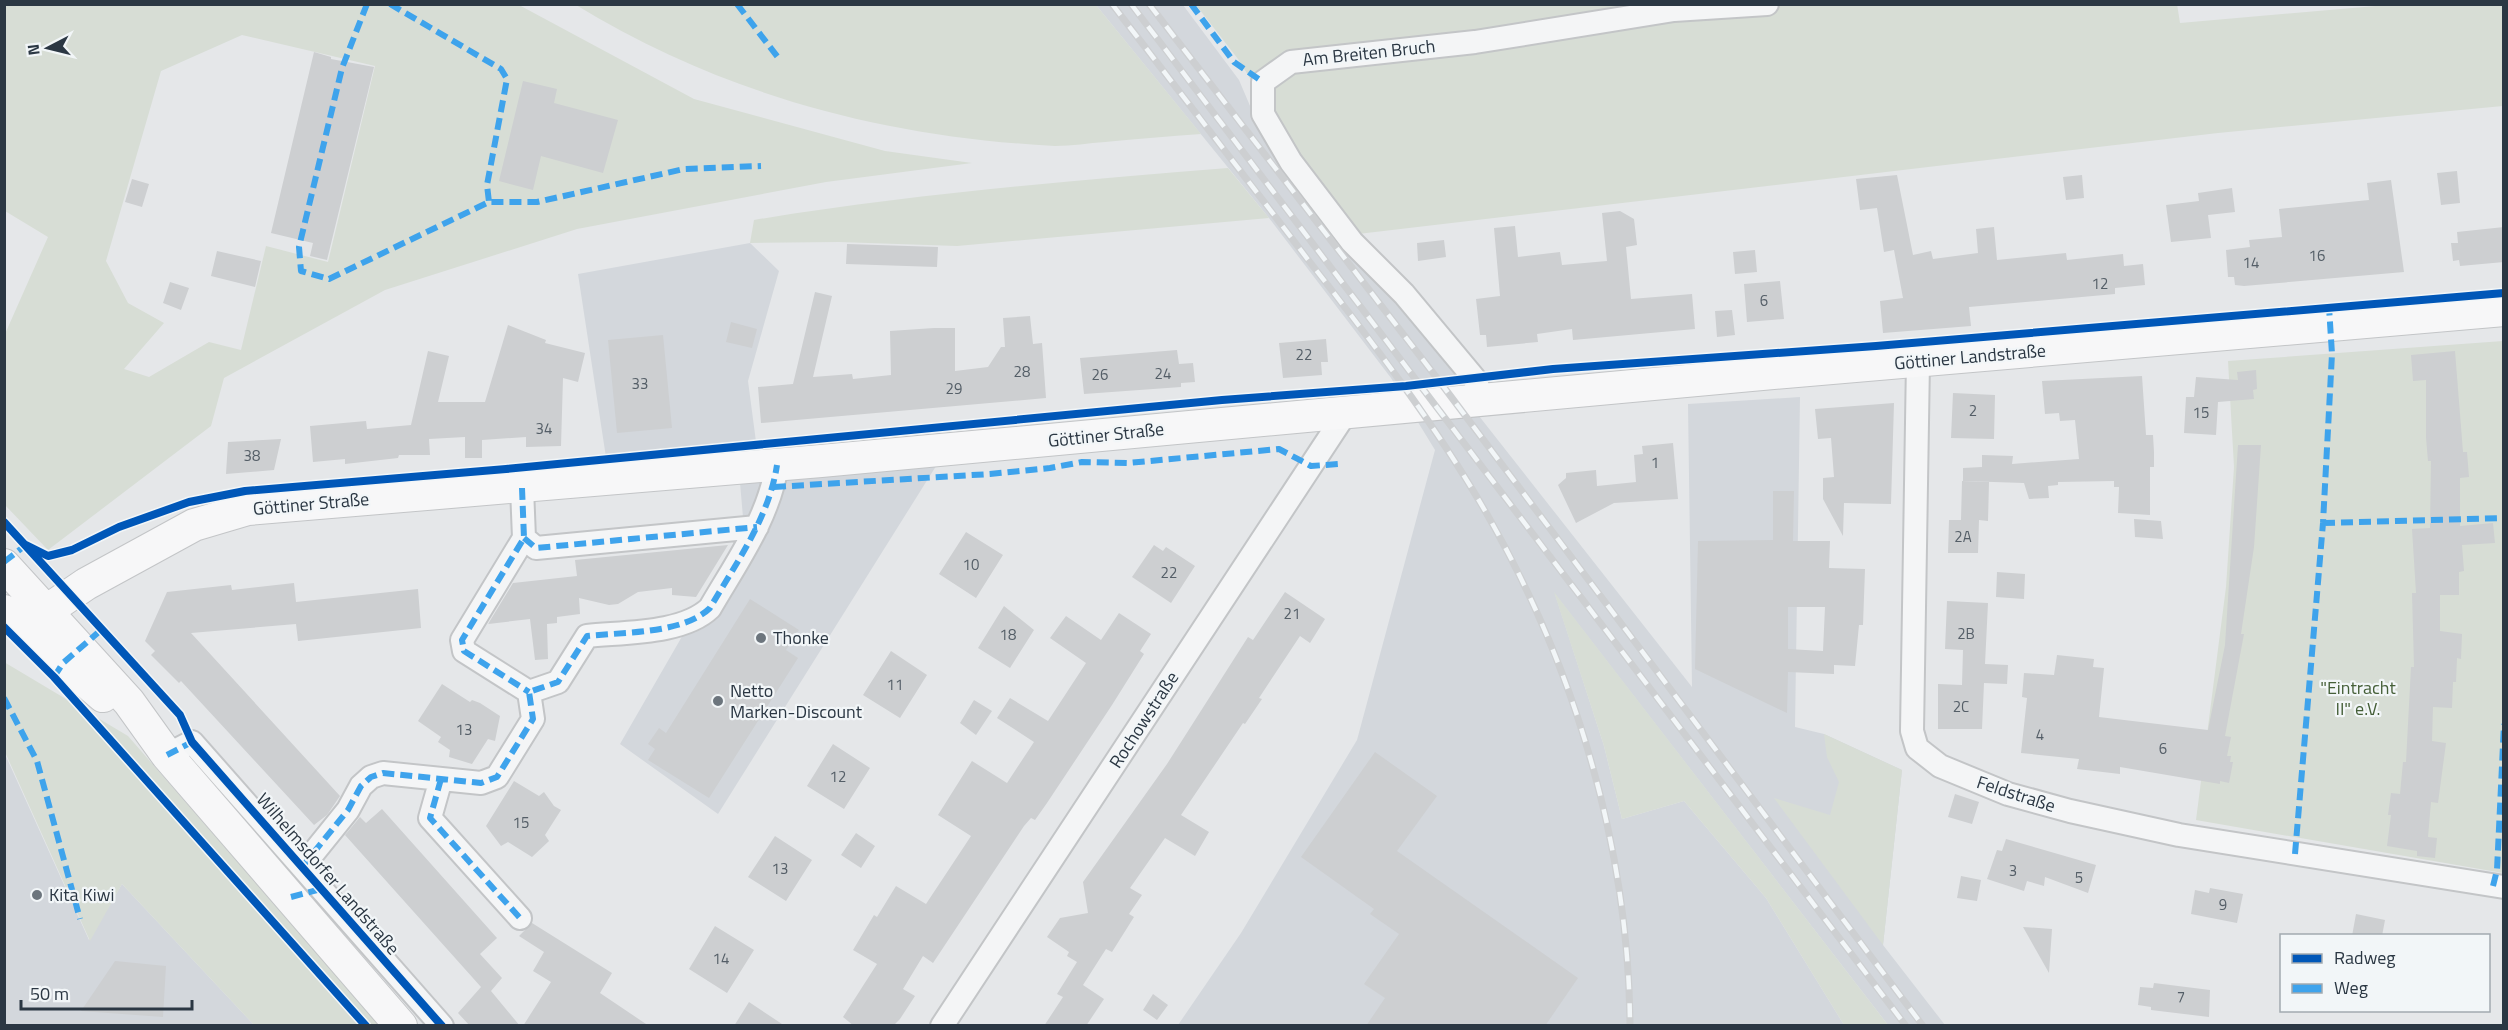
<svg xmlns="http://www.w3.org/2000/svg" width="2508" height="1030" viewBox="0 0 2508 1030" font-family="'Titillium Web',sans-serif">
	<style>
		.built { fill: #d3d7dc }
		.green { fill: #d7ddd5; fill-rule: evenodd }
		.building { fill: #cdcfd1; fill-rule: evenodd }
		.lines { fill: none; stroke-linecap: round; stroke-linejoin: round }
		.street-casing { stroke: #c3c5c7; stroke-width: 26 }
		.secondary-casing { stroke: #c3c5c7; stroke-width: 34 }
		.street { stroke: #f4f5f6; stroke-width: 22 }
		.secondary { stroke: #f7f7f8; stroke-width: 32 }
		.rail-casing { stroke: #cdcfd1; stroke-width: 7 }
		.rail { stroke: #f2f6f8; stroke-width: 4.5; stroke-dasharray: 14; stroke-linecap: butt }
		.quiet { stroke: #3ea3ec; stroke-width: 6; stroke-dasharray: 12 6; stroke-linecap: butt }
		.cycleway-casing { stroke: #f2f6f8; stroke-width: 11 }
		.cycleway { stroke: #0057b8; stroke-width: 8 }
		.poi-dot { fill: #6c757d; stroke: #f2f6f8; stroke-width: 2 }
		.labels { text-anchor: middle; stroke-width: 4.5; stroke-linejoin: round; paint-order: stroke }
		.number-label { font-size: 15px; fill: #545e67 }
		.street-label { font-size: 18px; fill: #2b3743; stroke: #f2f6f8 }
		.poi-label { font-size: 18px; fill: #2b3743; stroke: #f2f6f8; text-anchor: start }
		.park-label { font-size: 18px; fill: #455f38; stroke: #f2f6f8 }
	</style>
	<rect width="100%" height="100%" fill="#e5e7e9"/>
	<path class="built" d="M1096,5H1183L1239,80L1256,120L1459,376L1479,416L1692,687L1688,404L1800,397L1795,727L1824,734L1902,770L1883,945L1945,1025H1888L1555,594L1604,746L1622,819L1684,801L1766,898L1844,1025H1178L1241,933L1357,740L1435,450L1391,378L1269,218Z
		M750,243L779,271L748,381L758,457L953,439L718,814L620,744L744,529L738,459L609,477L578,274Z
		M4,752L89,940L122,884L254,1025H5Z"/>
	<path class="green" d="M2177,4L2180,23L2387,5H2503V106L2218,133L1358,234L1297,154L1238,59L1196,5Z
		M5,5H519L694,99L885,151L972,163L826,182L577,229L385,290L224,378L211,426L48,550L5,505V334L48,237L5,211ZM242,35L375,66L328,262L266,246L241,350L209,342L149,377L124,369L164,323L128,303L106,261L161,71Z
		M576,5H1096L1201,134C1169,136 1137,139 1105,142C1089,143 1072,146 1055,146C883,137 724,95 576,5Z
		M1228,168L1269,218L957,246L839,242L750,243L754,220C911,194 1069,181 1228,168Z
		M2503,341V873L2196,820L2226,587L2234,467L2228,361Z
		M1554,592L1888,1025H1844L1766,898L1684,801L1622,819L1604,746Z
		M4,662L128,736L380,1025H254L122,884L90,941L5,752Z
		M1824,734L1902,770L1883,945L1774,798L1830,815L1839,782L1827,757Z"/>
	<path class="building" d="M314,52L331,57V59L374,67L327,260L310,256L313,243L271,233Z
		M523,81L557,89L554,103L618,120L603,173L541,156L533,190L499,181Z
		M2457,171L2460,203L2441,205L2437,173Z
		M1897,175L1913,255L1931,251L1933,259L1978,253L1976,229L1994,227L1997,260L2066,253L2067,260L2123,254L2124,266L2143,264L2145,285L2115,288V294L1969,307L1971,326L1883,333L1880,301L1903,298L1894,250L1884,252L1877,208L1860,210L1856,179Z
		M2082,175L2084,198L2066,200L2063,177Z
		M132,179L149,184L142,207L125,202Z
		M2391,180L2404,272L2244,286L2235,285L2234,277H2228L2226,250L2250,247L2249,240L2282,237L2279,209L2369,200L2367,183Z
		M2232,188L2235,212L2208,215L2211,238L2171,242L2166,205L2199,201L2198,193Z
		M1620,211L1634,219L1637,245L1626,247L1631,299L1692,294L1695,329L1573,340L1572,329L1537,334L1538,342L1487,347L1486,335H1480L1476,299L1500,296L1494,228L1515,226L1518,257L1560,252L1562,265L1607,261L1602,213Z
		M2504,227V262L2460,266L2459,260L2453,261L2451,243H2458L2457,232Z
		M1444,240L1446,257L1418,261L1417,243Z
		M847,244L938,247L937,267L846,264Z
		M1755,250L1757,272L1735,274L1733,252Z
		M217,251L261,261L255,287L211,276Z
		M1780,281L1784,319L1747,322L1744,284Z
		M170,282L189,288L181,310L163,303Z
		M815,292L832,296L813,377L852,374L853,379L891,375L890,331L934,328H955V371L988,367L1001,347H1005L1003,318L1030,316L1033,344L1042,343L1046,398L761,423L758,387L793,384Z
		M1732,310L1735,335L1717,337L1715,311Z
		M731,322L757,329L752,348L726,342Z
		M508,325L546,340L545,343L585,353L578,382L563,378L561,446L526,447V437L482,440V458H465V437L429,439L430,455H399L398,458L345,464V459L313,462L310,426L366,421L367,429L411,425L428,351L449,356L438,402H485Z
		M663,335L672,428L617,433L608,340Z
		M1326,339L1328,362H1321L1322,375L1283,378L1279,343Z
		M1177,350L1179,364L1193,363L1195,382L1181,383V387L1084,394L1080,358Z
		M2455,351L2463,452H2467L2469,477L2460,478V526L2493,523L2495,543L2462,545L2464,571L2459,572V595H2440V631L2462,634L2461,659L2457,658L2456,682H2453L2452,708L2433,707L2432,741L2446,743L2438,803L2431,802L2428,837L2437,838L2435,858L2417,856V851L2387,846L2391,815H2388L2391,793L2400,794L2403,762H2406L2411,667H2414L2412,593H2416L2412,529L2430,528L2431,461H2428L2426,438V380L2413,381L2411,355Z
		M2256,370L2257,389L2253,390L2254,399L2218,402L2216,435L2184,433L2186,397H2194L2196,377L2238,380L2237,372Z
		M2142,376L2146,435H2153L2154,452V467H2150V515L2118,513L2119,487H2114V481L2058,482V485L2048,486L2049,498L2029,499L2024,483L1963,481V468L1982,467V455L2013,456L2012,464L2079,459L2075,420L2060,421L2059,413L2045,414L2042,381Z
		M1953,393L1995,395L1994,439L1951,438Z
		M1894,403L1891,504L1844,503L1843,536L1823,499V478L1834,477L1831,438L1818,439L1815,409Z
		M281,439L274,470L226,474L228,442Z
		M1673,443L1678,499L1614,503L1576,523L1558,485L1566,478V473L1596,470L1597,486L1636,482L1634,455L1643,454L1642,446Z
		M2238,445H2261L2254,547L2241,634H2244L2225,736L2231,737L2227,756H2231L2230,762H2233L2229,783L2220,781V784L2120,767V774L2077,769L2079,759L2021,753L2027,698L2022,697L2024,673L2054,675L2057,655L2094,659L2093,667L2104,668L2099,717L2208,730L2225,645Z
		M1962,481L1989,482L1988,521L1979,520L1978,553H1948L1949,520H1961Z
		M1773,491H1794L1793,541H1830L1829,568L1865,569L1863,625H1859L1855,666L1834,665V674L1788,672L1787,713L1695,669L1698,541L1773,540ZM1788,607H1825L1823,651L1788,649Z
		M2134,519L2161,521L2163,539L2135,537Z
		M966,532L1003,555L976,598L939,574Z
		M728,545L696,597L672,595V588L638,592L618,604L609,605L579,598L580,614L557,617V623L547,624L548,659L535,660L530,619L488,624L513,583L577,576L575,560Z
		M1154,545L1163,551L1166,547L1195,566L1171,603L1132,577Z
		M1997,572L2025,574L2024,599L1996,597Z
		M294,583L296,602L418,589L421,628L298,641L296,624L191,633L340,796L327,815L314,825L181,681L179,683L151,655L155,651L145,641L167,592L231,585L232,590Z
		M1285,592L1325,619L1310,643L1300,636L1259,698L1262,699L1245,724L1243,723L1181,815L1209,832L1195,856L1165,838L1130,888L1142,895L1129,914L1134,917L1112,952L1106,949L1083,985L1104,999L1086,1026H1044L1063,997L1057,994L1077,962L1067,956L1069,952L1047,937L1060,918L1088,913L1083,882L1167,764L1248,637L1253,640Z
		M750,599L799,630L786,650L798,658L709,798L648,760L655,749L648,744L659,728L666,733Z
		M1947,601L1988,603L1985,664L2008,665L2007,684L1984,683L1982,729H1938V684L1962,685L1963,650L1945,649Z
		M1004,606L1034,630L1010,668L978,648Z
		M1119,613L1151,634L1140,651L1144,654L1112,705L1047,803L1035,820L1031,818L1024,826L933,963L923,956L903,989L915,996L900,1019L893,1026H854L843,1017L877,964L853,950L874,915L877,917L896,886L926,904L971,836L938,815L972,761L1007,783L1034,742L997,718L1010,698L1048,721L1086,663L1050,638L1066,616L1101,640Z
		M891,651L927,675L900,718L863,695Z
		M442,684L470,702L472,700L480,703L500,716L495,741L488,739L472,764L449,757L450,750L438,742L441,737L418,721Z
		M974,700L992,711L976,735L960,723Z
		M833,744L870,768L844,809L807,786Z
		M1375,752L1437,796L1397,851L1578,978L1545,1026H1366L1385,998L1364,984L1399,934L1370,914L1374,909L1301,857Z
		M514,781L539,796L544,792L554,806L561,810L545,835L549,841L532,857L508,842L501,846L486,826Z
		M1955,794L1979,802L1972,824L1948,817Z
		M382,809L497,938L480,954L502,978L491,991L520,1026H470L458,1013L481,987L345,835L360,817L366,823Z
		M856,833L875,846L861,868L841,855Z
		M775,836L812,860L786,901L748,877Z
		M2006,839L2096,865L2088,893L2045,877L2044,886L2027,881L2024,891L1987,879L1997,850L2002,851Z
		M1961,876L1981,880L1977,901L1957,898Z
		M2210,888L2243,894L2237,923L2191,914L2195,890L2209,893Z
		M2356,914L2385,920L2382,936H2352Z
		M532,923L612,973L600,993L649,1026H523L551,982L533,971L544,952L519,936Z
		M715,926L754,950L727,993L689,969Z
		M2023,927L2052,929L2049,973Z
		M115,961L166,966L163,1017L81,1011Z
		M2154,983L2210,990L2209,1017L2151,1010V1007L2138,1005L2140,987L2153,988Z
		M1153,994L1168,1005L1157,1020L1143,1010Z
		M749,1002L785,1026H734Z"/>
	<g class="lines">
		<defs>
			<path id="street" d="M1918,361L1912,731L1917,748L1940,766L2008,794L2070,811L2179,835L2504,887
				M1484,401L1474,378L1404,294L1352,242L1291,162L1263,114V82L1291,62L1475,42L1674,10L1767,4
				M522,488L524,538L462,640L464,651L529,692
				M524,538L536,548L757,527
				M167,755L192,742L442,1026
				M441,779L430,818L520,918
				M302,867L348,810L361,786L371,777L383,773L481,783L497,777L533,719L529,692L558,682L587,636C624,632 683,634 710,608C736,563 769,518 777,465
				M942,1026L1345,414"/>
			<path id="secondary" d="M4,565L129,702L167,755L401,1026
				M4,611L103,696
				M25,631L45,612L86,584L194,525L248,509L821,461L1751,375L2504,310"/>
		</defs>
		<use href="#street" class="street-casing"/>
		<use href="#secondary" class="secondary-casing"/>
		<use href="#street" class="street"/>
		<use href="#secondary" class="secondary"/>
		<defs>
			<path id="rail" d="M1112,4C1178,90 1244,175 1309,261C1373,343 1436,425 1488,516C1575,669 1629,848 1630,1026
				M1131,4L1906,1026
				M1149,4L1440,382L1923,1026"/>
		</defs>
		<use href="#rail" class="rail-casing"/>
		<use href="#rail" class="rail"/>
		<path class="quiet" d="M367,4L342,68L299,247L301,271L329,279L489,202H537L684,169L761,166
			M390,4L501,69L507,79L487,185L489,202
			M737,4L780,60
			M1191,4L1234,62L1263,82
			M774,487L990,474L1050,468L1082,462L1128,463L1279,449L1311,466L1339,464
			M522,488L524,538L462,640L464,651L529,692
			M2323,523L2504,518
			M524,538L536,548L757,527
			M4,562L26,545
			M54,677L63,663L101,630
			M4,698L37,761L80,919
			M167,755L192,742
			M441,779L430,818L520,918
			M2295,854L2323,523L2332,354L2329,307
			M302,867L348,810L361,786L371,777L383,773L481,783L497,777L533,719L529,692L558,682L587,636C624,632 683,634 710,608C736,563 769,518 777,465
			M2493,886L2497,870L2504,724
			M291,897L321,889"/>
		<defs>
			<path id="cycleway" d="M4,522L180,715L192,742L442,1026
				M26,545L48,556L72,550L119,527L189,502L245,491L506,469L1222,400L1406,386L1553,369L1876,346L2504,293
				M4,627L54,677L366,1026"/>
		</defs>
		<use href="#cycleway" class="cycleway-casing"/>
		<use href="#cycleway" class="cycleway"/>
	</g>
	<g class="poi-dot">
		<circle cx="761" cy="638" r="6"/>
		<circle cx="718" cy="701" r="6"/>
		<circle cx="37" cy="895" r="6"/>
	</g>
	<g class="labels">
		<g class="number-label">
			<text x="2317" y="261">16</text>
			<text x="2251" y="268">14</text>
			<text x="2100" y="289">12</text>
			<text x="1764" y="306">6</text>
			<text x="1304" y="360">22</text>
			<text x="1022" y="377">28</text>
			<text x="1163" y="379">24</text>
			<text x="1100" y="380">26</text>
			<text x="640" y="389">33</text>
			<text x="954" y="394">29</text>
			<text x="1973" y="416">2</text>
			<text x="2201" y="418">15</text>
			<text x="544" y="434">34</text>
			<text x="252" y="461">38</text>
			<text x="1655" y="468">1</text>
			<text x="1963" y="542">2A</text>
			<text x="971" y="570">10</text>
			<text x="1169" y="578">22</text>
			<text x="1292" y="619">21</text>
			<text x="1966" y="639">2B</text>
			<text x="1008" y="640">18</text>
			<text x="895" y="690">11</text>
			<text x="1961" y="712">2C</text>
			<text x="464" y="735">13</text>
			<text x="2040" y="740">4</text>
			<text x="2163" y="754">6</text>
			<text x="838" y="782">12</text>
			<text x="521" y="828">15</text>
			<text x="780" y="874">13</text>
			<text x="2013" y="876">3</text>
			<text x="2079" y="883">5</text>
			<text x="2223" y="910">9</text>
			<text x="721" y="964">14</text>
			<text x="2181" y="1002">7</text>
		</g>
		<g class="street-label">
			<text transform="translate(1369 53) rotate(-6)" y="6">Am Breiten Bruch</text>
			<text transform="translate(1970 357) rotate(-5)" y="6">Göttiner Landstraße</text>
			<text transform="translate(1106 435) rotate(-6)" y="6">Göttiner Straße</text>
			<text transform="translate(311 504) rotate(-5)" y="6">Göttiner Straße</text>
			<text transform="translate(1144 720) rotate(-57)" y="6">Rochowstraße</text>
			<text transform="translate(2016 794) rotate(18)" y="6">Feldstraße</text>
			<text transform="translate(328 874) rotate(49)" y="6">Wilhelmsdorfer Landstraße</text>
		</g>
		<g class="poi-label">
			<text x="773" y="644">Thonke</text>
			<text x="730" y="697">Netto<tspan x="730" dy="21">Marken-Discount</tspan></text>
			<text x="49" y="901">Kita Kiwi</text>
		</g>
		<g class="park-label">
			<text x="2358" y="694">"Eintracht<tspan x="2358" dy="21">II" e.V.</tspan></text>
		</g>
	</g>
	<rect width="2508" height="1030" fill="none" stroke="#2b3743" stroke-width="12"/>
	<rect x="2280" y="934" width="210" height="78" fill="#f2f6f8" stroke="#a2aab0" stroke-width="1.5"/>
	<rect x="2292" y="954" width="30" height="9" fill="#0057b8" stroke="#a2aab0" stroke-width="1.5"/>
	<text x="2334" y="964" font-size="18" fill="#2b3743">Radweg</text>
	<rect x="2292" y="984" width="30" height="9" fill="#3ea3ec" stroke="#a2aab0" stroke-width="1.5"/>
	<text x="2334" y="994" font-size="18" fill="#2b3743">Weg</text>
	<g transform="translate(48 48) rotate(263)" stroke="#f2f6f8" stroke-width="4.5" paint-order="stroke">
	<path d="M0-4.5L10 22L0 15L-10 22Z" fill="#2b3743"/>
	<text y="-9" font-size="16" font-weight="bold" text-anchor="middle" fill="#2b3743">N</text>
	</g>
	<path d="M21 1000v9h171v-9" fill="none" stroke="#2b3743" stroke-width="3"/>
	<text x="30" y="1000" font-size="18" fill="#2b3743" stroke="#f2f6f8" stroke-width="4.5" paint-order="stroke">50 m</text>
</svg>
